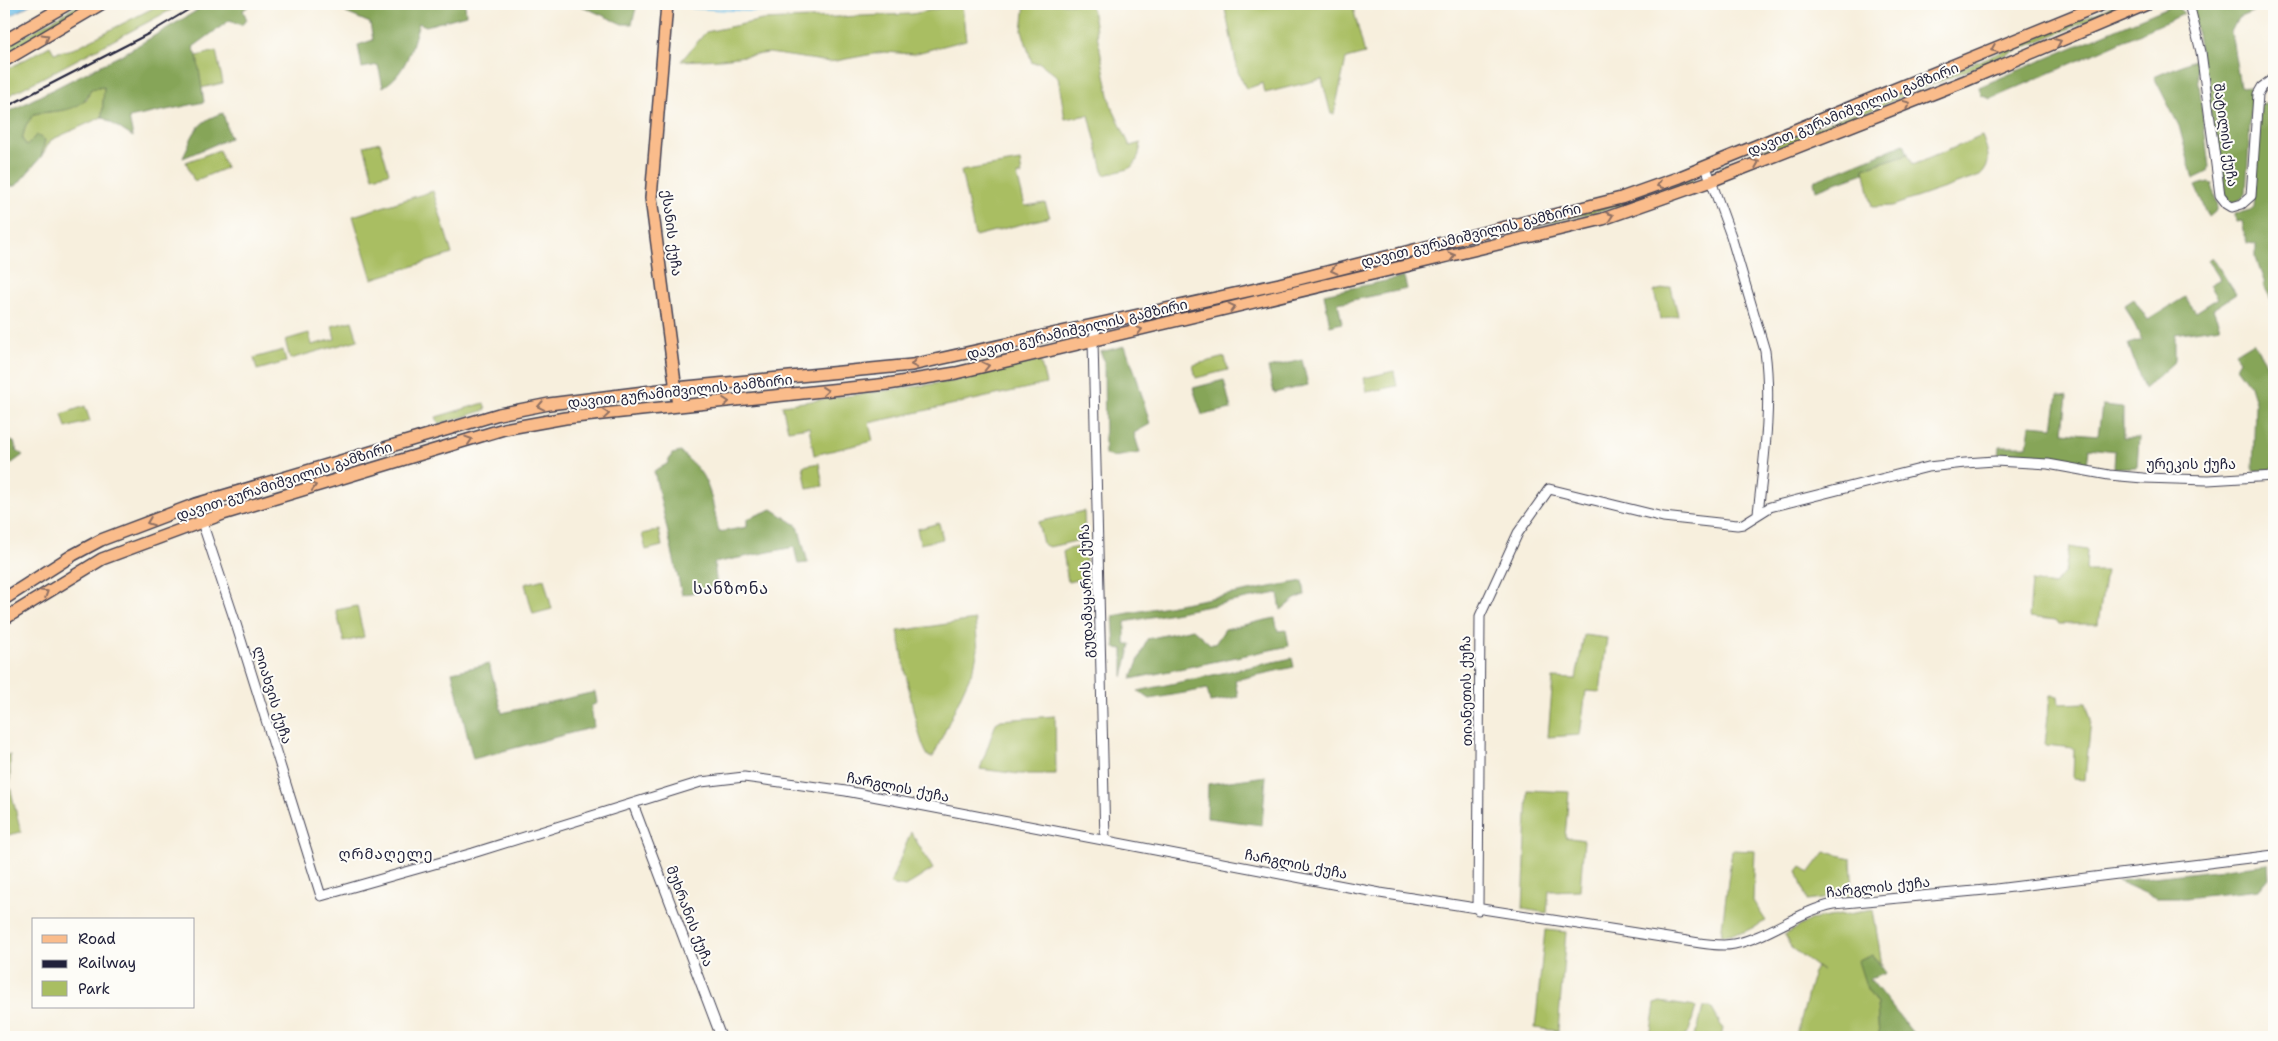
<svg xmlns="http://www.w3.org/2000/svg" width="2278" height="1041" viewBox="0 0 2278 1041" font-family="'Shantell Sans','Noto Sans Georgian',sans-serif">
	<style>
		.green { fill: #a9be62; stroke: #66704e }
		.forest { fill: #86a558; stroke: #54644a }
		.water { fill: #6dbfe9; stroke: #487092 }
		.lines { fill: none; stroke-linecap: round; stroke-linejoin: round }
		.stream { stroke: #6dbfe9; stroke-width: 2 }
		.tertiary-casing { stroke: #424153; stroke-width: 11 }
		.primary-casing { stroke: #424153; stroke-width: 14 }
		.tertiary { stroke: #fff; stroke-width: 9 }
		.primary { stroke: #fabc8b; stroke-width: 11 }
		.rail { stroke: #22223b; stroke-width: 2 }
		.oneway { stroke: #8e6f63 }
		.labels { text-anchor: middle; stroke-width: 4; stroke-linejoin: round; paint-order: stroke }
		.street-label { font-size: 14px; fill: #22223b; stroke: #fdfcf7 }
		.neighbourhood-label { font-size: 15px; letter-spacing: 1px; fill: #22223b; stroke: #fdfcf7 }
		.quarter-label { font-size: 16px; letter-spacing: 1px; fill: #22223b; stroke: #fdfcf7 }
	</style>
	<rect width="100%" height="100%" fill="#fdfcf7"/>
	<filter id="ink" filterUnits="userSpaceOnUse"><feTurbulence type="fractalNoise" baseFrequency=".02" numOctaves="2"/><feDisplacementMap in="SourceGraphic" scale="10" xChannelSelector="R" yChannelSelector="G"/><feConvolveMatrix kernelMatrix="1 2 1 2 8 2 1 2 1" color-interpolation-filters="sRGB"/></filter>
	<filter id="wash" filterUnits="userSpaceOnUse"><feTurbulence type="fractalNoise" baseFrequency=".0096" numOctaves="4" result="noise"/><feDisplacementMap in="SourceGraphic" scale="20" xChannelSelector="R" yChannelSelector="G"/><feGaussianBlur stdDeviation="1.12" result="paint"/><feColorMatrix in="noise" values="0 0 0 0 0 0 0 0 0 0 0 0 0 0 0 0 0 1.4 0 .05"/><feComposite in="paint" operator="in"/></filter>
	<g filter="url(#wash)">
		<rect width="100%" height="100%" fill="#f7efdd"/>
		<path class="green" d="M80,4H89L4,54V48Z
			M161,4H182L4,98V71L50,46L54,53L73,49Z
			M962,4L966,40L913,54L884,52L830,62L769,53L721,59L681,61L706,32L762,20L912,14Z
			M1025,4H1091L1111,105L1130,146L1141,143C1137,172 1130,168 1104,175L1089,115L1065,119L1058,77L1040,63H1032L1022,30Z
			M1224,4H1352L1365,54L1346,59L1334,114H1331L1322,79L1265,93L1263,83L1246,89L1238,72Z
			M2118,4H2129L1722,171L1720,167Z
			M216,51L223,83L201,88L197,56Z
			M104,87L102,117L51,140L41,157L45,140L27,146L22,139L26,125L34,114L64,110L87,99L91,89Z
			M1982,136C1988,151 1993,164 1980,176L1892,206L1872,207L1864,168L1908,154L1913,165Z
			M380,142L389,173L373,177L364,146Z
			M219,150L226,168L194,181L186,162Z
			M1020,161L1022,175H1017L1025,206L1045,203L1050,217L975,236L961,171Z
			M1693,178L1695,183L1662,195L1435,252L1434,247L1615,204Z
			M433,191L452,254L372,279L353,216Z
			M1671,287L1678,315L1661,320L1654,291Z
			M352,321L358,340L290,359L285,340L309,333L312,345L335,339L332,326Z
			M283,350L286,362L257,370L254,358Z
			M1225,357L1228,370L1196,378L1193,365Z
			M1040,360L1046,384L869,423L873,441L814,455L809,427L788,430L782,405L954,381Z
			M1394,371L1397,386L1367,392L1364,378Z
			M484,403L486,410L439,424L436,417Z
			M85,406L90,421L66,428L62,414Z
			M819,463L823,486L807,489L803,466Z
			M1084,511L1085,539L1049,547L1043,544L1038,522Z
			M939,523L943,539L920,544L917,529Z
			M659,530L662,546L646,550L642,534Z
			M1085,546L1087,578L1068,582L1063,552L1067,549Z
			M2069,547L2087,550L2086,571H2106L2098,624H2059L2056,620L2029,617L2032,581L2054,585L2065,572Z
			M544,579L552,609L533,614L525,584Z
			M357,606L364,637L344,642L336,610Z
			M975,620L978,649L974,667L933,757H929C916,742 903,655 898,631Z
			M1584,635L1607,638L1600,692L1586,691L1580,735L1548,737L1553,678L1576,679Z
			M2050,695L2058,696L2059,704L2086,703L2091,720L2085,780L2073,779L2074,748L2045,745Z
			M1055,716L1056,774H1019L980,769L996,723L1001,720Z
			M4,755H10V783H4Z
			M4,786L10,787L21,832L4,836Z
			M1528,790L1569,792L1565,837L1584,840L1580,890L1549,891L1547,913L1523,909Z
			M911,832L933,869L905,887L890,884Z
			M1732,850L1755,851L1753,901L1766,921L1744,932L1721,935Z
			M1825,852L1851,858L1853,895L1807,901L1797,871L1801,866L1810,872Z
			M1873,910L1882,965L1873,955L1867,989L1877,1004L1879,1037H1793C1806,1016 1806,990 1816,967L1822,971L1791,947L1784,935L1810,920Z
			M1545,930L1566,932L1558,1031L1535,1028Z
			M1660,1002L1696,1007L1689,1031L1683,1037H1650L1655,1004Z
			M1703,1007H1711L1723,1029L1721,1037H1693L1698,1028Z"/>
		<path class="forest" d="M208,4H253L243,10L247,20L241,25L230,20L193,47L197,56L204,102L129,118L133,137L102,117L104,87L91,89C80,115 58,109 34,114L26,125L22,139L27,146L36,135L45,140L41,157L16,186H4V114L125,53Z
			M345,4H465L466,15L426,26L419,23C411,48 407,73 383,87L378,65L362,68L358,45L373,40L370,23L346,13Z
			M577,4H637L632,24H622Z
			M2192,4H2271L2238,18L2231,32L2240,86L2252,89L2246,194C2241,200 2236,204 2228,201L2223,191Z
			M2173,5L2178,7L2184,14L1991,99L1981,95L1979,87Z
			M2196,59L2209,167L2206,173L2193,179L2179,126L2154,77Z
			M2266,102L2274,124V305L2263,284L2265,283L2256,258V244L2247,243L2242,221L2236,222L2235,214L2250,210L2254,207L2260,105Z
			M223,113L230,138L183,158C193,134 196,121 223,113Z
			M1904,144L1908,154L1864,168V173L1816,190L1814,181Z
			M2208,182L2212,183L2217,207L2216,211L2209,217L2195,186Z
			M2212,257L2236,294L2213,309L2220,327L2175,334V361L2144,389L2128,344L2142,340L2125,305L2134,299L2148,320L2185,297L2196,312L2218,298L2210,285L2220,279L2208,260Z
			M1404,277L1407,289L1338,303L1342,323L1330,326L1324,294Z
			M2253,342L2274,376V469L2253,471L2255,402L2250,386L2236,367L2240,360L2235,353Z
			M1125,346L1136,375L1150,424L1134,433L1140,453L1113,457L1105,455L1104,360L1100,352Z
			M1302,360L1308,385L1274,393L1268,368Z
			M1224,380L1231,409L1202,415L1193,388Z
			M2058,395L2067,396L2063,432L2098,435L2102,406L2123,408V438H2139L2137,467L2114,468L2115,451L2089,448L2087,465L1999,456L2000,446H2027L2030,425L2053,427Z
			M4,439L14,442L17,451L23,455L4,469Z
			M681,452C686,458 693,463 698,469C712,486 714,512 719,532L747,527V519L772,509L798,526L808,563L798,564L794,547L714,563L717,587L682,595L654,471L667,464L672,454Z
			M1303,581L1305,595L1295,599L1281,610L1278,593L1125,622V644H1131L1123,677V649L1115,648L1113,616Z
			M1275,618L1278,631L1286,630L1289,646L1131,679L1147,639L1193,629L1210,644H1215L1225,629Z
			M1292,658L1294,667L1235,680L1238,697L1210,702L1207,689L1150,699L1138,691Z
			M489,664L502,713L595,692L597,703L591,706L594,727L473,759L452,672Z
			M1266,776L1262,825L1207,818L1208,784Z
			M2268,864L2269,878L2259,890L2185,898H2156L2118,881Z
			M1873,955L1886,973L1870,979L1916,1037H1879L1877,1004L1867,989L1858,961Z"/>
		<path class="water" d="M4,4H31L4,20Z"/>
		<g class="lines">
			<path class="stream" d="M617,4L633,7
				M692,8C741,10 794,16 843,4"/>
		</g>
	</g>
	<g filter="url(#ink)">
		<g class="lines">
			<defs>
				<path id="tertiary" d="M2189,4L2201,52L2220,195L2227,204L2232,207L2242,204L2251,196L2258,94L2262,87L2274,78
					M1706,167L1731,236L1765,351C1772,404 1764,460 1758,513
					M1097,324L1093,341L1105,841
					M196,504L236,624L321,896L473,853L701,782L744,777L846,791L1380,893L1687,941C1701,943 1720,947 1734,944C1769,937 1798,911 1834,904L1996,889L2274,855
					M633,804L721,1037
					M1478,910L1480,616L1518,533L1549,489L1663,517L1737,525L1743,524L1770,507L1928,467L1965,463L1995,461L2048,464L2109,475L2143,478L2208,480L2274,476"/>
				<path id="primary" d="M667,4L651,198L678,406
					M4,41L68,4
					M4,61L101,4
					M4,599L73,555L101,540L196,504L499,414L549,404L676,388L912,365L1279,284L1621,198L1680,177L2103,4
					M4,619L102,559L223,514L504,429L565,418L888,384L956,373L1603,219L1711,181L1965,81L2147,4"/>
			</defs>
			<use href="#tertiary" class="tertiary-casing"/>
			<use href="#primary" class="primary-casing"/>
			<use href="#tertiary" class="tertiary"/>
			<use href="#primary" class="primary"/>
			<path class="rail" d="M4,108L148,34L198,4"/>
		</g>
		<defs><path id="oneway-chevron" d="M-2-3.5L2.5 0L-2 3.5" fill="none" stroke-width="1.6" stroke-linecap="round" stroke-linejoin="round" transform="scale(1.25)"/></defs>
		<g class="oneway">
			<use href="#oneway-chevron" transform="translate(46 37) rotate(-30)"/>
			<use href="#oneway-chevron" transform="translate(2058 42) rotate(-23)"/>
			<use href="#oneway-chevron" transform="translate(1994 49) rotate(158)"/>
			<use href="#oneway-chevron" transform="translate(1907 104) rotate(-22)"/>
			<use href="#oneway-chevron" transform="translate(1756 163) rotate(-22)"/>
			<use href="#oneway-chevron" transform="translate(1660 185) rotate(160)"/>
			<use href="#oneway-chevron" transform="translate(1610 216) rotate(-19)"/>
			<use href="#oneway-chevron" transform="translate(1452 256) rotate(-14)"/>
			<use href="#oneway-chevron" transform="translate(1334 270) rotate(166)"/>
			<use href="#oneway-chevron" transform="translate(1232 307) rotate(-13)"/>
			<use href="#oneway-chevron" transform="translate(1139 330) rotate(-14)"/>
			<use href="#oneway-chevron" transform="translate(914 364) rotate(169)"/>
			<use href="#oneway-chevron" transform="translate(986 366) rotate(-13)"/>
			<use href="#oneway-chevron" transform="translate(825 391) rotate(-6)"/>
			<use href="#oneway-chevron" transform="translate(726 402) rotate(-5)"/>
			<use href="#oneway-chevron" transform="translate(541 406) rotate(169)"/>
			<use href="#oneway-chevron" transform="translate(606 414) rotate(-6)"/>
			<use href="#oneway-chevron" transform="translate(469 440) rotate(-18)"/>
			<use href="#oneway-chevron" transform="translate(313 486) rotate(-17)"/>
			<use href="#oneway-chevron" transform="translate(150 522) rotate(159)"/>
			<use href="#oneway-chevron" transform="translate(45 593) rotate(-32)"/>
		</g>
	</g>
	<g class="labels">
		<g class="street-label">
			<text transform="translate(1853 109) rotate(-22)" y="5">დავით გურამიშვილის გამზირი</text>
			<text transform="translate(2226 135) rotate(82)" y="5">შატილის ქუჩა</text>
			<text transform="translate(672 233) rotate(83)" y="5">ქსანის ქუჩა</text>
			<text transform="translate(1471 235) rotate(-14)" y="5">დავით გურამიშვილის გამზირი</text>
			<text transform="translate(1077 329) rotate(-13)" y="5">დავით გურამიშვილის გამზირი</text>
			<text transform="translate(680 391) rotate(-6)" y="5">დავით გურამიშვილის გამზირი</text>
			<text x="2191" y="469">ურეკის ქუჩა</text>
			<text transform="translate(284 481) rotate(-18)" y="5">დავით გურამიშვილის გამზირი</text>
			<text transform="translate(1086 591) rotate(-92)" y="5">გუდამაყარის ქუჩა</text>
			<text transform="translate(1466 691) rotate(-91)" y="5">თიანეთის ქუჩა</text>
			<text transform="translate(273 695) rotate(73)" y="5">ლიახვის ქუჩა</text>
			<text transform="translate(898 787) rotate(11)" y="5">ჩარგლის ქუჩა</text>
			<text transform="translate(1296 864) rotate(11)" y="5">ჩარგლის ქუჩა</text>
			<text transform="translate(1878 887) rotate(-6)" y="5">ჩარგლის ქუჩა</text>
			<text transform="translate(690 916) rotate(69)" y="5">მუხრანის ქუჩა</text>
		</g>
		<g class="neighbourhood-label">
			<text x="386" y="859">ღრმაღელე</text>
		</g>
		<g class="quarter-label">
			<text x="731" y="594">სანზონა</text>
		</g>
	</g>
	<rect width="2278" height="1041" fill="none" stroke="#fdfcf7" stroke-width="20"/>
	<rect x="32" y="918" width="162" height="90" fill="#fdfcf7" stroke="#a5a5ac"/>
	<rect x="42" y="935" width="25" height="8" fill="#fabc8b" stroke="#a5a5ac"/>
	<text x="78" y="944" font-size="15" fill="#22223b">Road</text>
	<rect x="42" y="960" width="25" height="8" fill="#22223b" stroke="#a5a5ac"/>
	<text x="78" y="968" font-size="15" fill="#22223b">Railway</text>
	<rect x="42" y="981" width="25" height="15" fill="#a9be62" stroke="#a5a5ac"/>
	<text x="78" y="994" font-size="15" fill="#22223b">Park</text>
</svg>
